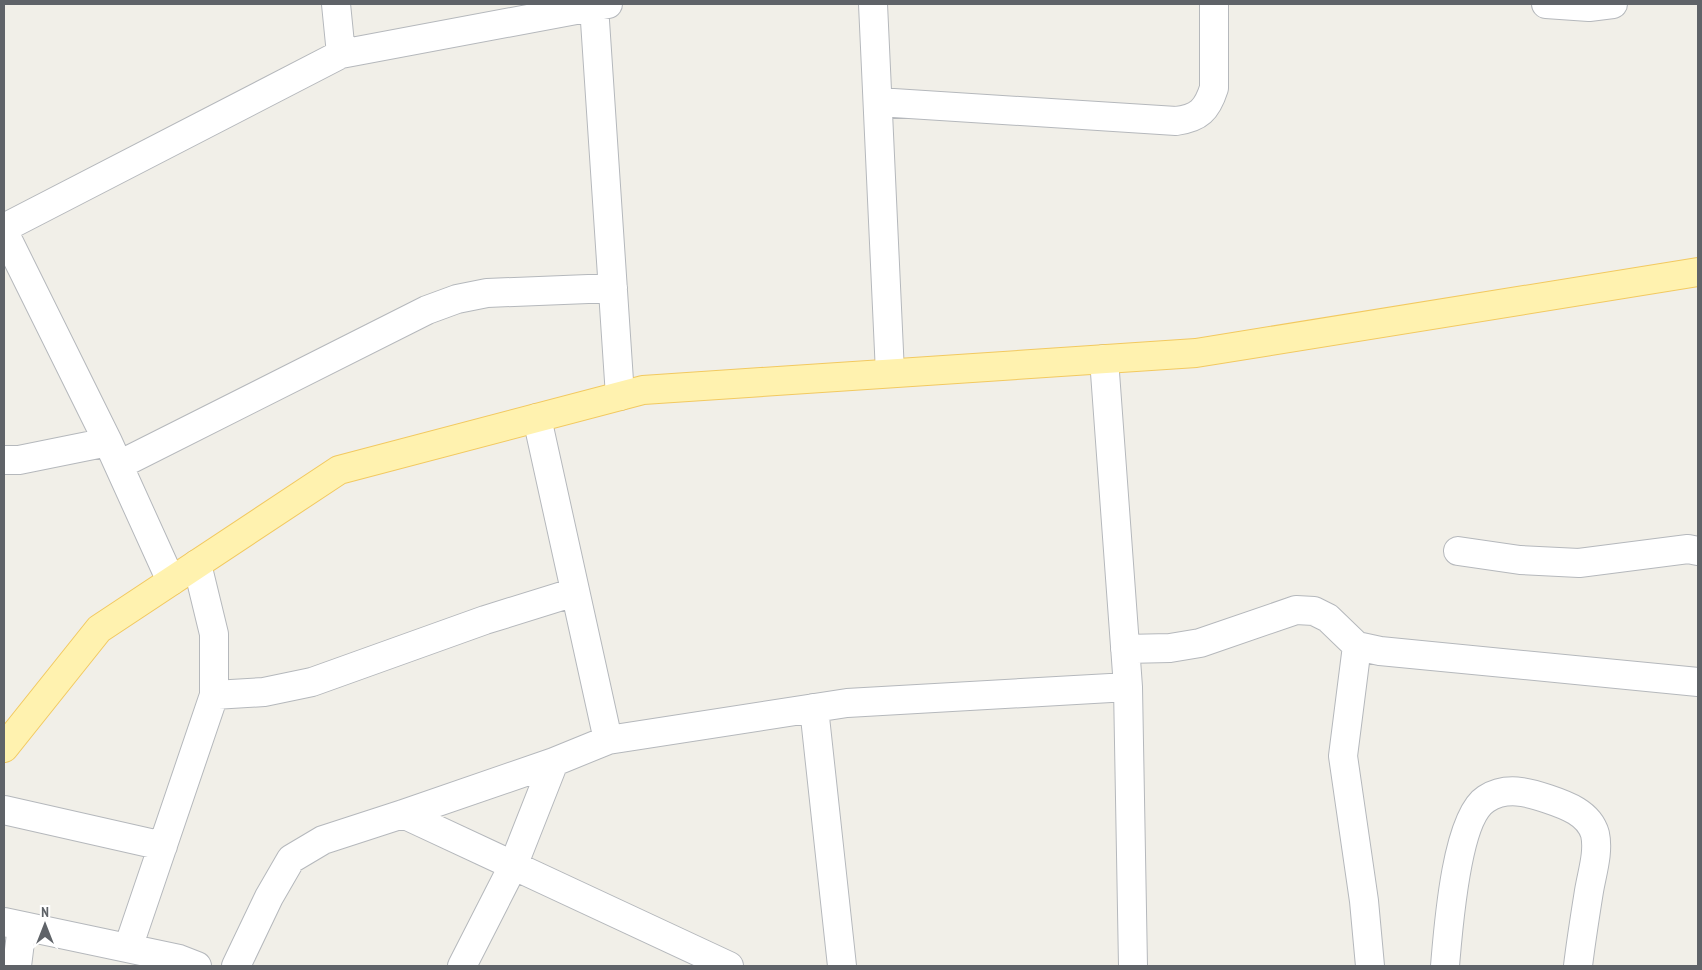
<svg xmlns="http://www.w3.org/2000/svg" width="1702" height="970" viewBox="0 0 1702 970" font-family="'PT Sans Narrow',sans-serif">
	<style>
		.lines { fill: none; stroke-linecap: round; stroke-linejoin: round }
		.minor-casing { stroke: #b5b8bc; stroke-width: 30 }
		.major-casing { stroke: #f2c960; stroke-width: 30 }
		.minor { stroke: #fff; stroke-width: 28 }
		.major { stroke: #fff2af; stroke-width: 28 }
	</style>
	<rect width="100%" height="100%" fill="#f1efe8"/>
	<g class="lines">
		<defs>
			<path id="minor" d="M336,4L341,54
				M873,4L890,373
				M1546,4L1589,7L1613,4
				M594,6L620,396
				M878,102L1176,121C1199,118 1207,110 1214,88V4
				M4,228L341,54L608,4
				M4,232L108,442L171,581
				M1104,359L1128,687L1133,966
				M537,418L608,740
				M4,460H19L108,442
				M119,465L427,310L457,299L487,293L613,288
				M1458,551L1520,560L1579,563L1688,549L1698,551
				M1357,646L1343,756L1364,901L1370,966
				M1125,649L1170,648L1200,643L1296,610L1314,611L1328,618L1357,646L1380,651L1698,682
				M214,695L264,692L312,682L485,620L575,592
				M814,708L842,966
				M4,810L163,846
				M403,814L729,966
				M4,922L179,959L197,966
				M128,948L214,695V634L197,564
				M17,966L22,926
				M236,966L269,897L291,859L323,840L403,814L554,762L608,740L847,703L1128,687
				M462,966L513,866L554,762
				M1445,966C1448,931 1456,818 1486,799C1506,786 1528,792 1548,799C1566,805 1589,813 1595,834C1599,852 1592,873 1589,891C1585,916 1581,941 1578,966"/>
			<path id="major" d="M4,748L99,629L339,470L643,390L1196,353L1698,272"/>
		</defs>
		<use href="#minor" class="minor-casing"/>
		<use href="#major" class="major-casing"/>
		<use href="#minor" class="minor"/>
		<use href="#major" class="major"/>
	</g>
	<rect width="1702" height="970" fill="none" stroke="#5f6368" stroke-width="10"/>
	<g transform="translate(45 925)" stroke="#ffffff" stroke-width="4" paint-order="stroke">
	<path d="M0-4L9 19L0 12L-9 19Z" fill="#5f6368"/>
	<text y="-8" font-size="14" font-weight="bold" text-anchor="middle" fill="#5f6368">N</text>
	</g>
</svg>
